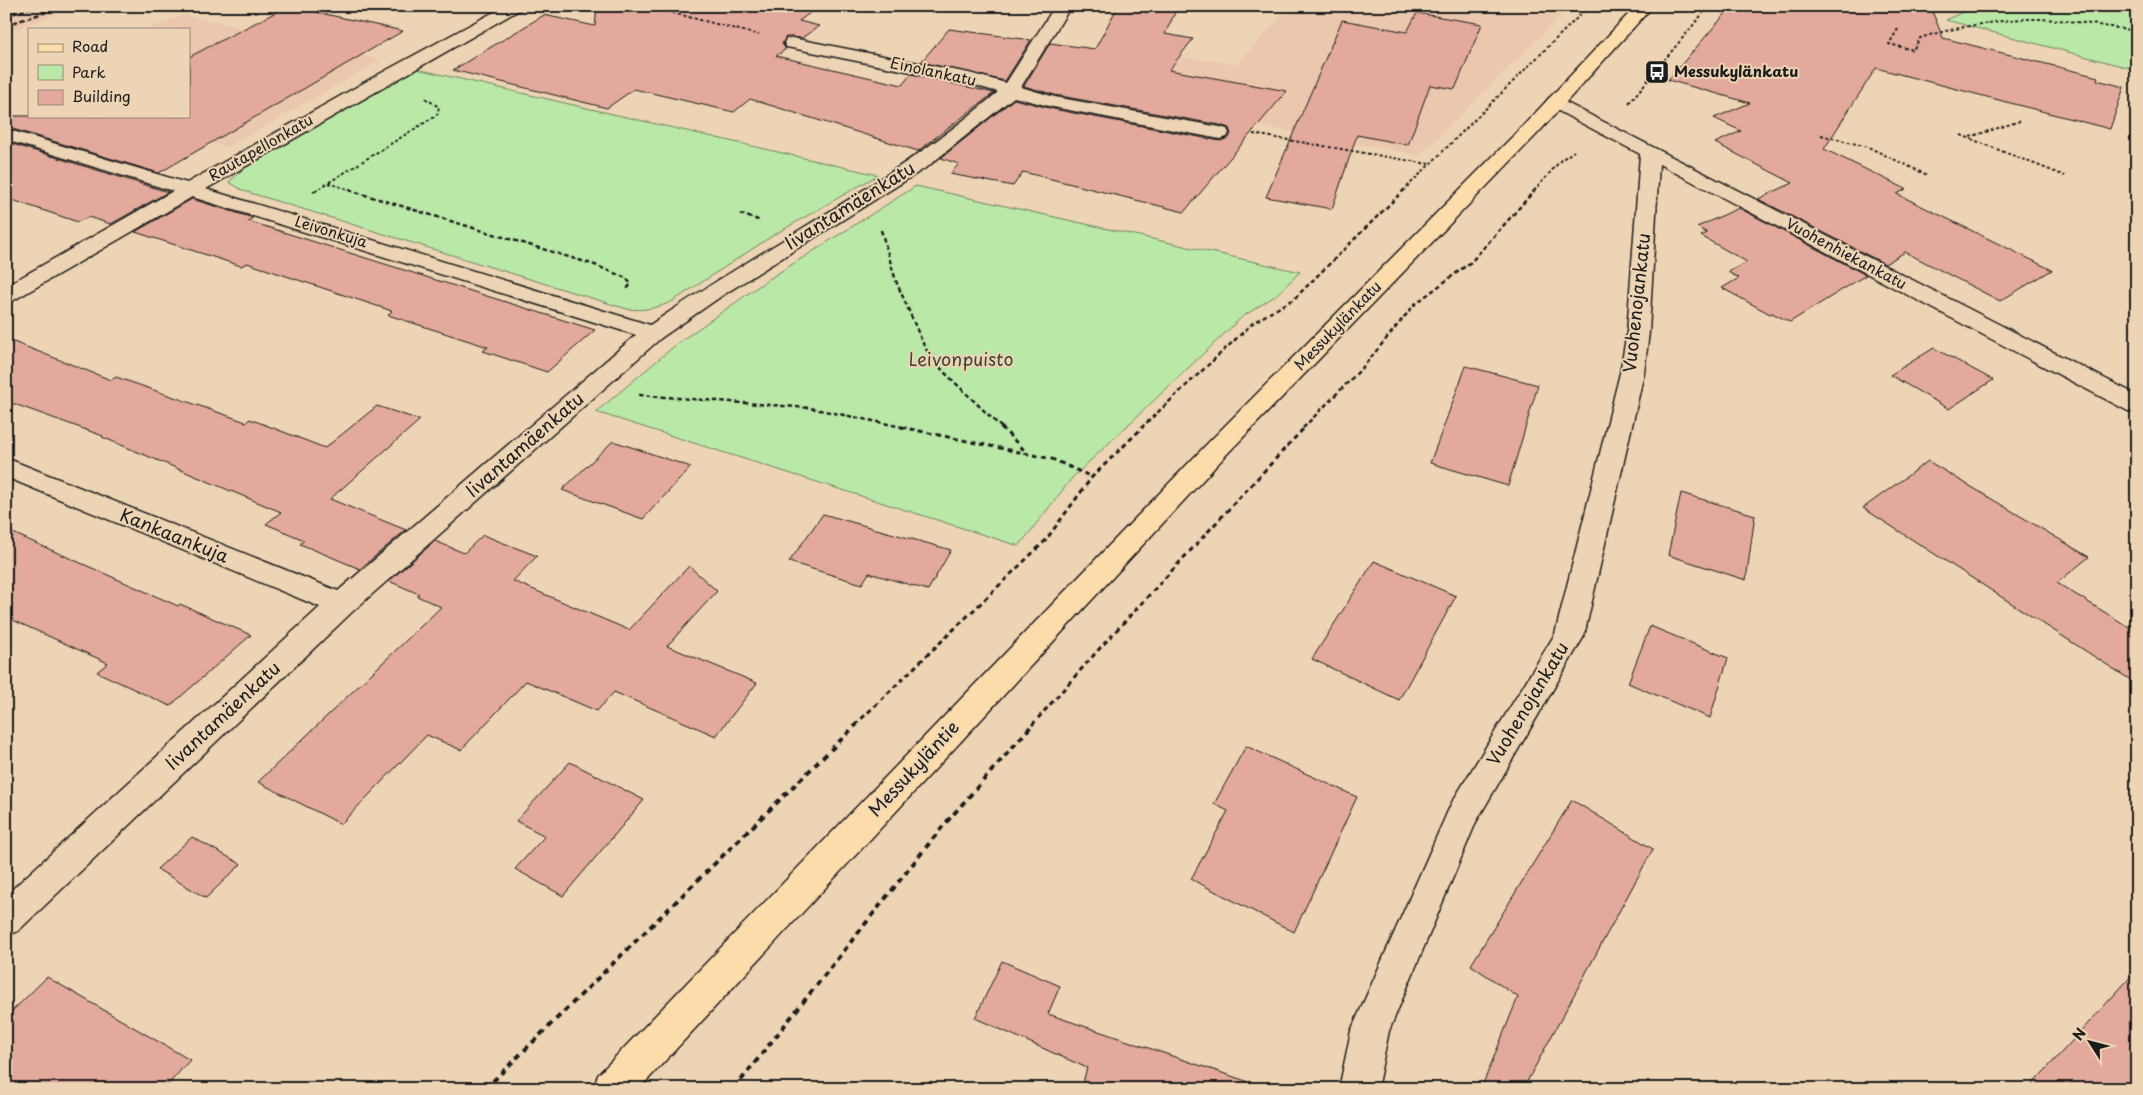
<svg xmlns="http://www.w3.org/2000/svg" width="2143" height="1095" viewBox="0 0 2143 1095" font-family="'Playpen Sans',sans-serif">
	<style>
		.built { fill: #eac7ad }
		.green { fill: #bae8a7; stroke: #6b8262 }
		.building { fill: #e2a99c; stroke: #1c1c1c }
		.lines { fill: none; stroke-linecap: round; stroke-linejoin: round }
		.street-casing { stroke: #1c1c1c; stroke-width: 3 }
		.primary-casing { stroke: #1c1c1c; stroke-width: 3 }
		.path-far3 { stroke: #1c1c1c; stroke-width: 2; stroke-dasharray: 3 2.5; stroke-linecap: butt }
		.path-far2 { stroke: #1c1c1c; stroke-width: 2.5; stroke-dasharray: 4.5 3; stroke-linecap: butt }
		.path-far1 { stroke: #1c1c1c; stroke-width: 3; stroke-dasharray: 5 4; stroke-linecap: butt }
		.path { stroke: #1c1c1c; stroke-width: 4; stroke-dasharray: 6 5; stroke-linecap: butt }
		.street { fill: #edd4b4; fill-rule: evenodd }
		.primary { fill: #fddcac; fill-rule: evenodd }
		.rail { stroke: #1c1c1c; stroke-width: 2.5; stroke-dasharray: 5 2.5; stroke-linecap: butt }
		.labels { text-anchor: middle; stroke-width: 4; stroke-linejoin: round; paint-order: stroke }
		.far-street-label { font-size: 15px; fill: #1c1c1c; stroke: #edd4b4 }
		.far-poi-label { font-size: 15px; font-weight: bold; fill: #1c1c1c; stroke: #edd4b4; text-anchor: start }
		.street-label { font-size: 18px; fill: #1c1c1c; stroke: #edd4b4 }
		.park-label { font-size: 18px; fill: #3c4538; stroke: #edd4b4 }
	</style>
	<rect width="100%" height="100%" fill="#edd4b4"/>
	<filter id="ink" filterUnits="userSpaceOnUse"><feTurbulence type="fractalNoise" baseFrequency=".02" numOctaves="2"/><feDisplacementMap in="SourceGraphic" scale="10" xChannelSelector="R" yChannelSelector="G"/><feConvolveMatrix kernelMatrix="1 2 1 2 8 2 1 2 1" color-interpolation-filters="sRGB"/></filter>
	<g filter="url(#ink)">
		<path class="built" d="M16,6H80L6,32V9Z
			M1291,6H1571L1420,155L1146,105L1179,57L1237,64Z
			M185,15L381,60L227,147L171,133L189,116V29H147Z"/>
		<path class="green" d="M1975,6H2137V70L1946,20Z
			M417,69L878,175L772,236L673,301C658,308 644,311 627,309L244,191L229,182L243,169Z
			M916,186L1300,272L1275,296L1242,317L1072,478L1019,546L596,412L678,343L766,281Z"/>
		<path class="building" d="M288,6L403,31L159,173L6,127V116H189V57Z
			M597,6H819L799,21L819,26L802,38L786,37L782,44L786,49L776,56L902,85L911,74L994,93L918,151L750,99L734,112L634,89L607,108L453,70L544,15L595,26Z
			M1118,6H1178L1165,34L1193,39L1169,70L1287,91L1184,212L1023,172L1013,186L950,174L959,164L941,158L1014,99L1053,109L1220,141L1229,138L1231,134L1229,128L1220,125L1055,95L1024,86L1050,43L1095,49Z
			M1732,6H1930L1943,38L2098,77L2097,80L2124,87L2110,129L1876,68L1824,149L1906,189L1897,194L2052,270L2000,301L1905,252L1885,264L1758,199L1793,183L1715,143L1741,131L1714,118L1750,103L1668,80Z
			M1417,13L1482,24L1455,89L1430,85L1408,145L1357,135L1332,209L1266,197L1342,20L1407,32Z
			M949,29L1031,40L1005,81L921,62Z
			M6,142L168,192L111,224L88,217L78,222L6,198Z
			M192,199L253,218L248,221L595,330L547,372L483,351L488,347L388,315L392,311L247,263L241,266L135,232Z
			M1739,208L1866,275L1790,322L1772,313L1770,314L1722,288L1739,278L1728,272L1747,262L1701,236L1707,233L1697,227Z
			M6,339L111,380L116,377L246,422L250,419L325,448L377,406L420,420L330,499L406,530L360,569L300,544L304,540L266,524L281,512L102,437L103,436L6,401Z
			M1934,348L1993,380L1949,409L1890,375Z
			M1466,366L1538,385L1508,486L1430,463Z
			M613,441L691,467L643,519L562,490Z
			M1928,461L2089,557L2057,583L2137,632V684L1863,508Z
			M1681,493L1755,515L1746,580L1668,555Z
			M823,514L951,550L928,590L869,573L862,584L789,562Z
			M6,530L178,606L180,604L251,635L170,706L97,672L108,663L6,617Z
			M483,535L537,556L513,581L629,630L689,566L717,591L667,646L757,683L716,736L614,692L597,711L526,681L461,750L427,735L341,824L258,782L441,607L417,596L419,594L389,581L435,541L464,553Z
			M1374,561L1456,596L1399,700L1312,659Z
			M1650,626L1728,658L1710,718L1628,683Z
			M1246,746L1357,797L1294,932L1191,879L1228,811L1214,804Z
			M570,762L644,800L563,896L515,869L545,836L516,821Z
			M1572,800L1653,849L1523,1089H1481L1518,997L1471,965Z
			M192,837L241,864L206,898L157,869Z
			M1002,961L1060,986L1048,1014L1246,1081L1245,1089H1081L1087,1068L975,1018Z
			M2137,970V1089H2028Z
			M47,977L190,1060L164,1089H6V1017Z"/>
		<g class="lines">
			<defs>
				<path id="street" d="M505,6H526L206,189L650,325C765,246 892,183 998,92L966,83L792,48L786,47L784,43L786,39L792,38L969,73L1006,83L1055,6H1071L1021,87L1055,97L1220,127L1227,129L1229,133L1227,137L1220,139L1053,107L1014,97L927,167L723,295L661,338L352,612L18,931L6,936V895L320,607L6,477V458L338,591L636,335L192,197L14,300L6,302V286L173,191L6,140V129L187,183L374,77Z
					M1555,97L2137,395V413L2128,411L1659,164L1649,332L1644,373L1584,636L1476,822L1389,1031L1377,1089H1339L1351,1031L1451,804L1555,634L1620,373L1627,332L1640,154L1549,106L1546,102L1549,98Z"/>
				<path id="primary" d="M1636,6H1653L1538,133L1226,455L639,1089H593L598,1075L1208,443L1524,125Z"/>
			</defs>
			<use href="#street" class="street-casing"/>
			<use href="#primary" class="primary-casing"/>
			<path class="path-far3" d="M646,6L759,35
				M1898,29L1889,44L1913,50L1920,38C1947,29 1998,20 2026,19C2063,18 2101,26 2137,31
				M1629,103L1709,6
				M1253,134L1429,164
				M1821,135L1868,147L1927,175
				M1961,135L2065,176
				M1970,137L2020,121
				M328,183L354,191
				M315,191L437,115L439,107L425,98
				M1403,191L1589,6
				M1534,191L1561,160L1574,151"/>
			<path class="path-far2" d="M349,190L595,265L626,278L631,284L627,289
				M313,192L317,190
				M740,214L761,221
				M881,230L896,281L925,348L943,371L1002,428
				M639,395L810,408L907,428
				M1141,428L1254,322L1294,299L1404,190
				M1303,428L1363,367L1415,304L1471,262L1535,190"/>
			<path class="path-far1" d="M901,427L1052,459L1092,477
				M1001,427L1027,453
				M855,725L1045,541L1092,477L1143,427
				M1032,725L1101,647L1305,427"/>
			<path class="path" d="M485,1089L857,724
				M734,1089L943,826L1033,724"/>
			<use href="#street" class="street"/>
			<use href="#primary" class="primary"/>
			<path class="rail" d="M6,16L36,6
				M6,25L65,6"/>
		</g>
	</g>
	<defs>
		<symbol id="bus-square" viewBox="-11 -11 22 22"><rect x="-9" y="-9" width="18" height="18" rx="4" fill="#1c1c1c" stroke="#edd4b4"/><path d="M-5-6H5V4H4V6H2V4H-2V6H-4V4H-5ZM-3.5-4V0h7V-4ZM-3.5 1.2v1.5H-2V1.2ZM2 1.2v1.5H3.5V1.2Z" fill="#fff"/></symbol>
	</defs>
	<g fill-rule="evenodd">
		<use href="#bus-square" x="1643" y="58" width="28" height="28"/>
	</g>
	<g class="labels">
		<g class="far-street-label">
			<text transform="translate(933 72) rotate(12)" y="5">Einolankatu</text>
			<text transform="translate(261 148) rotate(-30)" y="5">Rautapellonkatu</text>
			<text transform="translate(331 232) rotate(17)" y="5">Leivonkuja</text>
			<text transform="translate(1846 254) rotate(28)" y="5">Vuohenhiekankatu</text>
			<text transform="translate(1338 326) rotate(-46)" y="5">Messukylänkatu</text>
		</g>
		<g class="far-poi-label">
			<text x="1674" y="77">Messukylänkatu</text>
		</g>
		<g class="street-label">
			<text transform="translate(850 206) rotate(-32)" y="6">Iivantamäenkatu</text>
			<text transform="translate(1637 303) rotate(-84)" y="6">Vuohenojankatu</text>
			<text transform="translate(525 445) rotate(-41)" y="6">Iivantamäenkatu</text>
			<text transform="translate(174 536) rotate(22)" y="6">Kankaankuja</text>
			<text transform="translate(1528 704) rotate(-59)" y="6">Vuohenojankatu</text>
			<text transform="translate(223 716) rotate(-43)" y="6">Iivantamäenkatu</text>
			<text transform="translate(914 769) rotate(-47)" y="6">Messukyläntie</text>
		</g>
		<g class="park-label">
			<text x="961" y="366">Leivonpuisto</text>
		</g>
	</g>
	<rect width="2143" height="1095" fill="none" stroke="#edd4b4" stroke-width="25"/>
	<rect x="12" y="12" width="2118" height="1070" fill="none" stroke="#1c1c1c" stroke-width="2" filter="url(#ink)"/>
	<rect x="28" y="28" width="162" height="90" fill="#edd4b4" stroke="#998a77"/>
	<rect x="38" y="44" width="25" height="8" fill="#fddcac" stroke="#998a77"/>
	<text x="72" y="52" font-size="15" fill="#1c1c1c">Road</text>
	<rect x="38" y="65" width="25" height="15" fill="#bae8a7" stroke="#998a77"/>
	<text x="72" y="78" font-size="15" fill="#1c1c1c">Park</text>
	<rect x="38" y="90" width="25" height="15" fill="#e2a99c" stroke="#998a77"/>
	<text x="72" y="102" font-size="15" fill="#1c1c1c">Building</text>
	<g transform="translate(2090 1042) rotate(306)" stroke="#edd4b4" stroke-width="4" paint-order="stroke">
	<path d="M0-4L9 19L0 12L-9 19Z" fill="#1c1c1c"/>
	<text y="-8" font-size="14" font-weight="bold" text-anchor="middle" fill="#1c1c1c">N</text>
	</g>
</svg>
